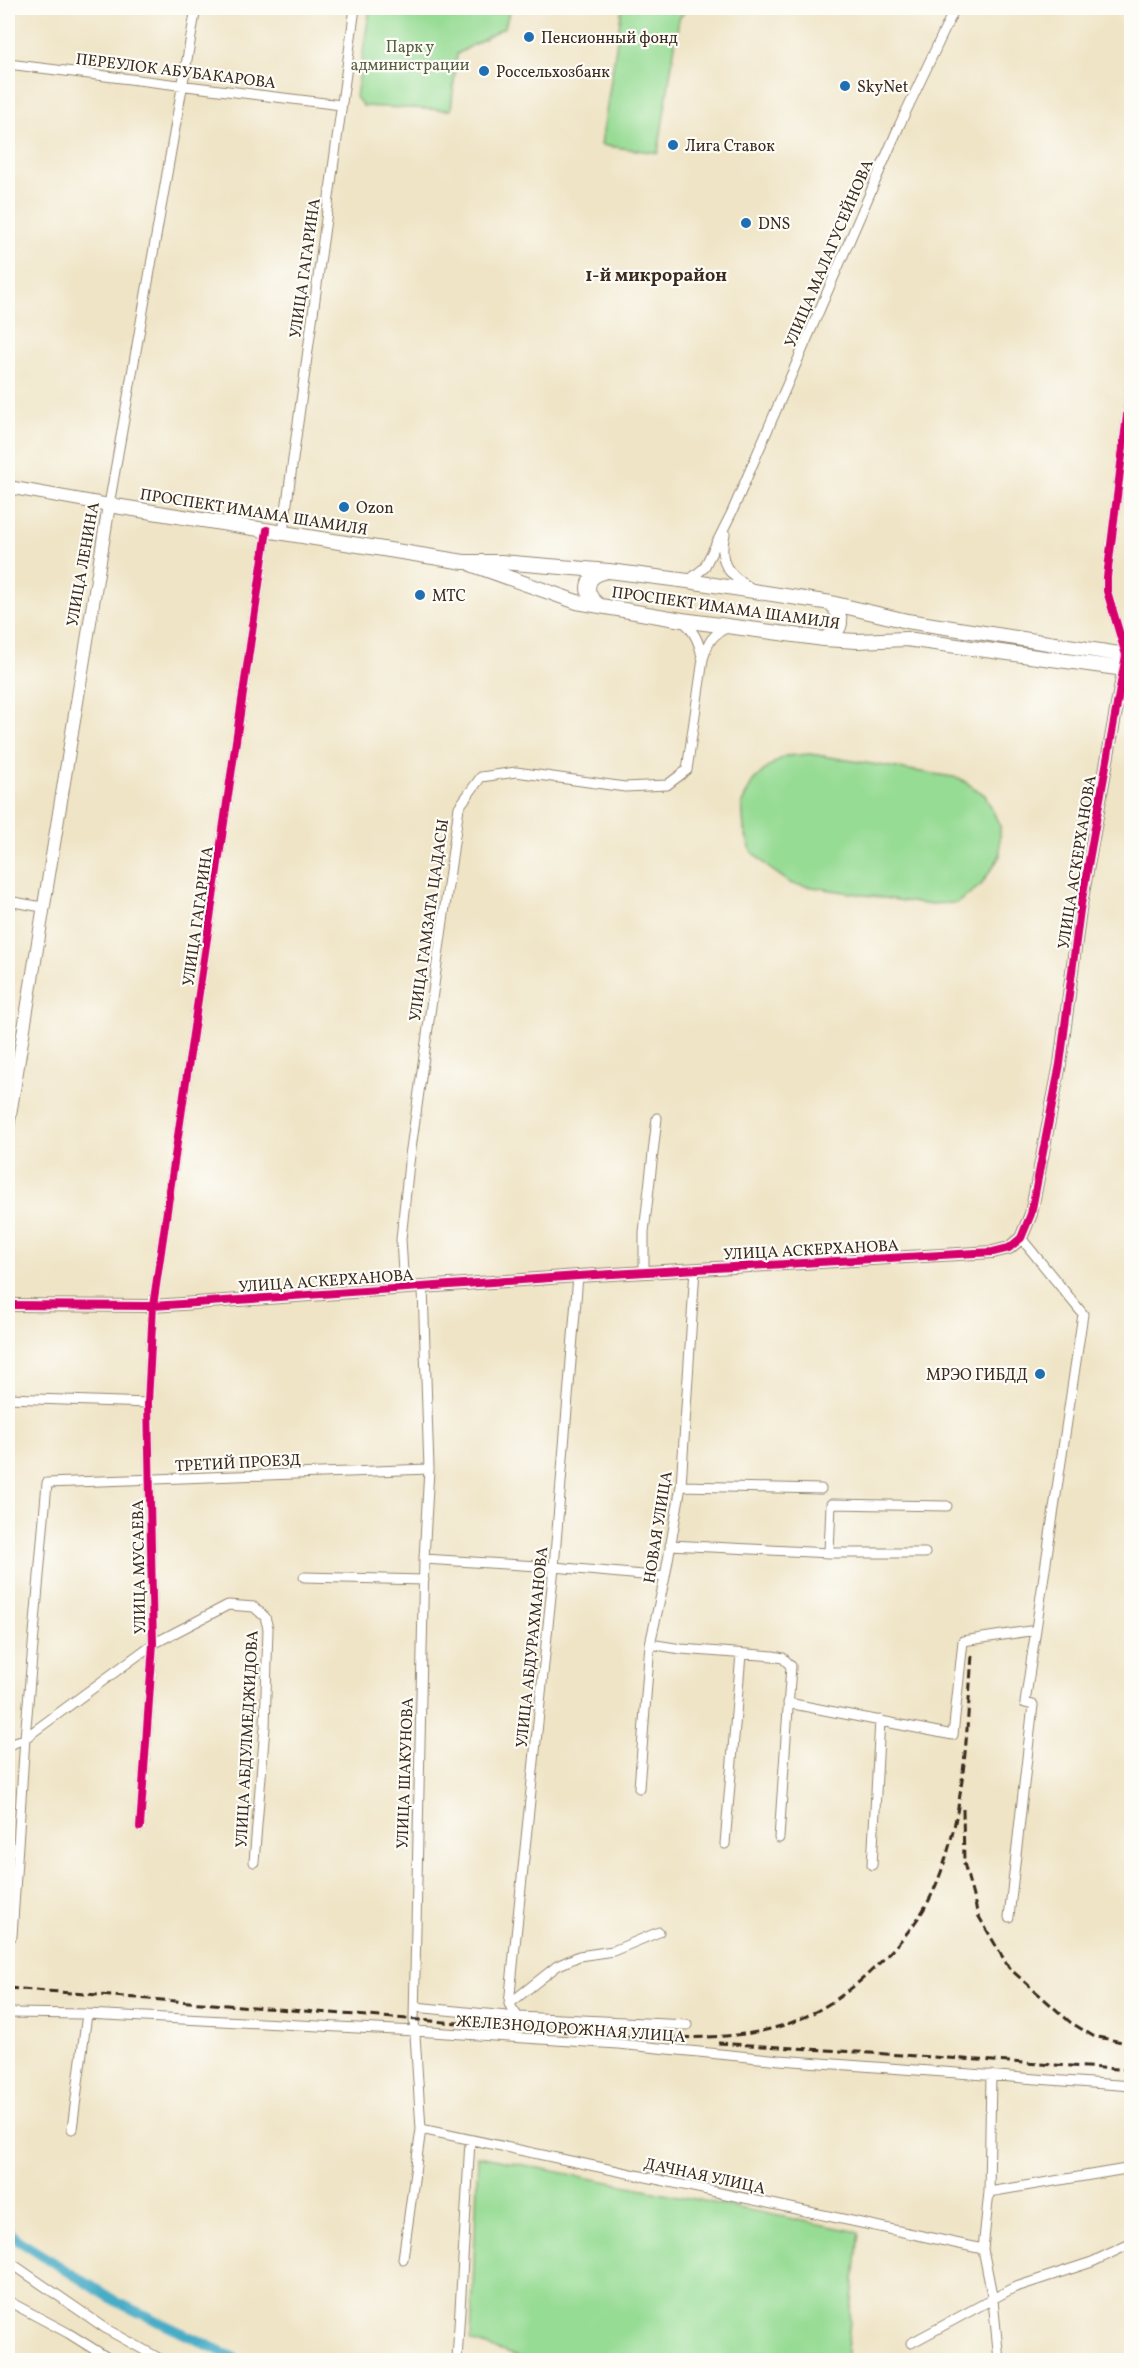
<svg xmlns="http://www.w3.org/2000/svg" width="1139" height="2368" viewBox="0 0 1139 2368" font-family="Vollkorn,serif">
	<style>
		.green { fill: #97dc94; stroke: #698359; stroke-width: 1.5 }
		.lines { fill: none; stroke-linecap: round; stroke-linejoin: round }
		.canal { stroke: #46acc6; stroke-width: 10 }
		.minor-casing { stroke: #958772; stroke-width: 11 }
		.tertiary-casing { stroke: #958772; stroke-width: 14 }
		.secondary-casing { stroke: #958772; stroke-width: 16 }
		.minor { stroke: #fff; stroke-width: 9 }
		.tertiary { stroke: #fff; stroke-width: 12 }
		.secondary { stroke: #fff; stroke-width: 14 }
		.rail { stroke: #3b2a1e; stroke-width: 3; stroke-dasharray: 9 4.5; stroke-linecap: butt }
		.cycleway-casing { stroke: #fdfcf7; stroke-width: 11 }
		.cycleway { stroke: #d6006c; stroke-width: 8 }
		.poi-dot { fill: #1f6fb2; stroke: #fdfcf7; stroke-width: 2 }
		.labels { text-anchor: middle; stroke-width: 4.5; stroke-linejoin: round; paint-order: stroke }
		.poi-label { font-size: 16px; fill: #3b2a1e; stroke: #fdfcf7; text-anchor: start }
		.park-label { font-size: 16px; fill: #575f41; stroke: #fdfcf7 }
		.street-label { font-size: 16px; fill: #3b2a1e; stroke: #fdfcf7 }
		.neighbourhood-label { font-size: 18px; font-weight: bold; fill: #3b2a1e; stroke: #fdfcf7 }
	</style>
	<rect width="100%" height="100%" fill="#fdfcf7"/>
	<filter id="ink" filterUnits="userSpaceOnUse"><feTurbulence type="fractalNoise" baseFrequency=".0167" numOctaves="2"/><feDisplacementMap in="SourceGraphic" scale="12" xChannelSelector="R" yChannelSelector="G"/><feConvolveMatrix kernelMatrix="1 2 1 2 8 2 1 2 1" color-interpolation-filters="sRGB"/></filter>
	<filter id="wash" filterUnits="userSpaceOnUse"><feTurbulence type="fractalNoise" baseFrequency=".008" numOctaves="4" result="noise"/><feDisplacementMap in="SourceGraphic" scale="24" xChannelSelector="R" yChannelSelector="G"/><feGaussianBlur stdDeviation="1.35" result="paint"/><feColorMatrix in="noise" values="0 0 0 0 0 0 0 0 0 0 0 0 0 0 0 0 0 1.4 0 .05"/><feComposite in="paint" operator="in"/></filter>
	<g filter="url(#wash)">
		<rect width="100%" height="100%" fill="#efe4c6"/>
		<path class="green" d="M370,8H510L505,27L457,54L451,110L363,106L356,97Z
			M622,8H687L679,19L658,153L601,145Z
			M810,754L959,778L985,795L1000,826V856L981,885L957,903L924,904L792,884L769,868L751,851L744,829L742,803L753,781L768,767L785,756Z
			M478,2156L859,2232L846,2360H528L471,2341Z"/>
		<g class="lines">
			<path class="canal" d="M8,2231L19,2241L117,2302L239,2360"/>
		</g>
	</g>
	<g filter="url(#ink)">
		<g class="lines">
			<defs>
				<path id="minor" d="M8,64L341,105
					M1118,483L1132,485
					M109,505L196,8
					M283,532L355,8
					M725,534C718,563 727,574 751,588
					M688,581L704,568L732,512L900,124L955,8
					M682,620C694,631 699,641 702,657
					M1126,655L1107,591V577L1132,375
					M8,901L42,907
					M644,1272V1232L657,1118
					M404,1289L401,1239L409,1163L459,807L481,777L516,772L625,787L667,785L687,770L703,659C708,642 712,634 729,627
					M8,1398L148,1403
					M681,1486L821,1489
					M670,1545L829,1553H925
					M829,1553L831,1504L947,1506
					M424,1559L554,1567L665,1577
					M304,1577L424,1580
					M650,1644L681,1649L773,1656L783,1658L791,1666L779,1838
					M788,1703L953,1735L963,1641L1036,1630
					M8,1746L25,1738L153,1644L228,1605L254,1607L265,1617L268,1628L265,1727L254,1862
					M639,1788L650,1644L665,1577L681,1486L695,1269
					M140,1827L153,1644L148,1403L153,1306L267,530
					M725,1844L741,1654
					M872,1865L880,1720
					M1009,1917L1033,1705L1025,1703L1083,1314L1021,1238
					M12,1936L25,1738L47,1483L429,1469
					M509,2004L557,1966L579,1956L613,1951L659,1932
					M415,2007L518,2017L687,2025
					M8,2013L87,2014L415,2031L618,2044L780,2060L1132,2086
					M518,2017L509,2004L554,1567L578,1276
					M991,2075L989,2192L983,2249L993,2300L999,2360
					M72,2129L87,2014
					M421,2129L983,2249
					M989,2192L1132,2168
					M403,2259L421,2129L414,2019L424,1559L429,1469L423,1288
					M8,2261L108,2330L162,2360
					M8,2301L68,2333L111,2360
					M911,2343L1013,2288L1092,2262L1132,2243
					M457,2360L470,2141"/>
				<path id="tertiary" d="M8,487L109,505L8,1127
					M8,1305L153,1306L578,1276L993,1252L1009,1248L1021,1238L1031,1214L1060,1064L1080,910L1125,661"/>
				<path id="secondary" d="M109,505L464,562H501L609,571L688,581L831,603L907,621L1132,656
					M473,565L577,602L682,620L824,639L857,641L906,639L1132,670
					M600,606C584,595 583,577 604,572
					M824,639C844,630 844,619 831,603"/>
			</defs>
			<use href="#minor" class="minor-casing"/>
			<use href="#tertiary" class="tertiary-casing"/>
			<use href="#secondary" class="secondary-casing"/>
			<use href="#minor" class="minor"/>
			<use href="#tertiary" class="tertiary"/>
			<use href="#secondary" class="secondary"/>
			<path class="rail" d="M963,1809L964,1863L978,1915L1009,1968L1070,2022L1093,2036L1132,2044
				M8,1988L651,2038C691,2037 731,2039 770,2029C808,2020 843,1998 871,1971C894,1950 920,1921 933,1892C966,1818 966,1734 972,1655
				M718,2043L1132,2070"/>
			<defs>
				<path id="cycleway" d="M8,1305L153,1306L578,1276L993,1252L1009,1248L1021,1238L1031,1214L1060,1064L1080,910L1126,655L1107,591V577L1132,375
					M140,1827L153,1644L148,1403L153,1306L267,530"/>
			</defs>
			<use href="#cycleway" class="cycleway-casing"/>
			<use href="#cycleway" class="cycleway"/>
		</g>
	</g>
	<g class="poi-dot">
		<circle cx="529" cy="37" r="6"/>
		<circle cx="484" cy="71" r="6"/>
		<circle cx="845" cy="86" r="6"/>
		<circle cx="673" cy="145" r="6"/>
		<circle cx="746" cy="223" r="6"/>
		<circle cx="344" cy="507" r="6"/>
		<circle cx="420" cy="595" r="6"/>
		<circle cx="1040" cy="1374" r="6"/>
	</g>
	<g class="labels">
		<g class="poi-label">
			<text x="541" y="43">Пенсионный фонд</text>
			<text x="496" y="77">Россельхозбанк</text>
			<text x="857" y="92">SkyNet</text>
			<text x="685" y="151">Лига Ставок</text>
			<text x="758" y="229">DNS</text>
			<text x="356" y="513">Ozon</text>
			<text x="432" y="601">МТС</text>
			<text x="1028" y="1380" text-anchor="end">МРЭО ГИБДД</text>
		</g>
		<g class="park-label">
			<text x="410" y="52">Парк у<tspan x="410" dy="18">администрации</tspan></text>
		</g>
		<g class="street-label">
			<text transform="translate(176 70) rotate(7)" y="6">ПЕРЕУЛОК АБУБАКАРОВА</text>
			<text transform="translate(828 253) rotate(-67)" y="6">УЛИЦА МАЛАГУСЕЙНОВА</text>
			<text transform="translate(304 268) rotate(-82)" y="6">УЛИЦА ГАГАРИНА</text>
			<text transform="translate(254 511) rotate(9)" y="6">ПРОСПЕКТ ИМАМА ШАМИЛЯ</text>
			<text transform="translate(82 564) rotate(-80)" y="6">УЛИЦА ЛЕНИНА</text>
			<text transform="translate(726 607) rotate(8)" y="6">ПРОСПЕКТ ИМАМА ШАМИЛЯ</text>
			<text transform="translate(1076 862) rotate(-81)" y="6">УЛИЦА АСКЕРХАНОВА</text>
			<text transform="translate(197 916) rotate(-82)" y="6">УЛИЦА ГАГАРИНА</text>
			<text transform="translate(428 920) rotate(-82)" y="6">УЛИЦА ГАМЗАТА ЦАДАСЫ</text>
			<text transform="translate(811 1249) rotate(-3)" y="6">УЛИЦА АСКЕРХАНОВА</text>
			<text transform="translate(326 1280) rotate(-4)" y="6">УЛИЦА АСКЕРХАНОВА</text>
			<text transform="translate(238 1462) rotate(-3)" y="6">ТРЕТИЙ ПРОЕЗД</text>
			<text transform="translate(657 1527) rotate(-81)" y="6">НОВАЯ УЛИЦА</text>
			<text transform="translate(138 1567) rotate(-91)" y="6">УЛИЦА МУСАЕВА</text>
			<text transform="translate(531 1647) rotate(-84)" y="6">УЛИЦА АБДУРАХМАНОВА</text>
			<text transform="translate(246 1739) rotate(-87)" y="6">УЛИЦА АБДУЛМЕДЖИДОВА</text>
			<text transform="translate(404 1773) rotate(-88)" y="6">УЛИЦА ШАКУНОВА</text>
			<text transform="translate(571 2028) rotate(4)" y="6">ЖЕЛЕЗНОДОРОЖНАЯ УЛИЦА</text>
			<text transform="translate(705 2175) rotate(12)" y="6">ДАЧНАЯ УЛИЦА</text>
		</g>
		<g class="neighbourhood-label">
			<text x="656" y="281">1-й микрорайон</text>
		</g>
	</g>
	<rect width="1139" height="2368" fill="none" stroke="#fdfcf7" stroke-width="30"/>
</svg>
